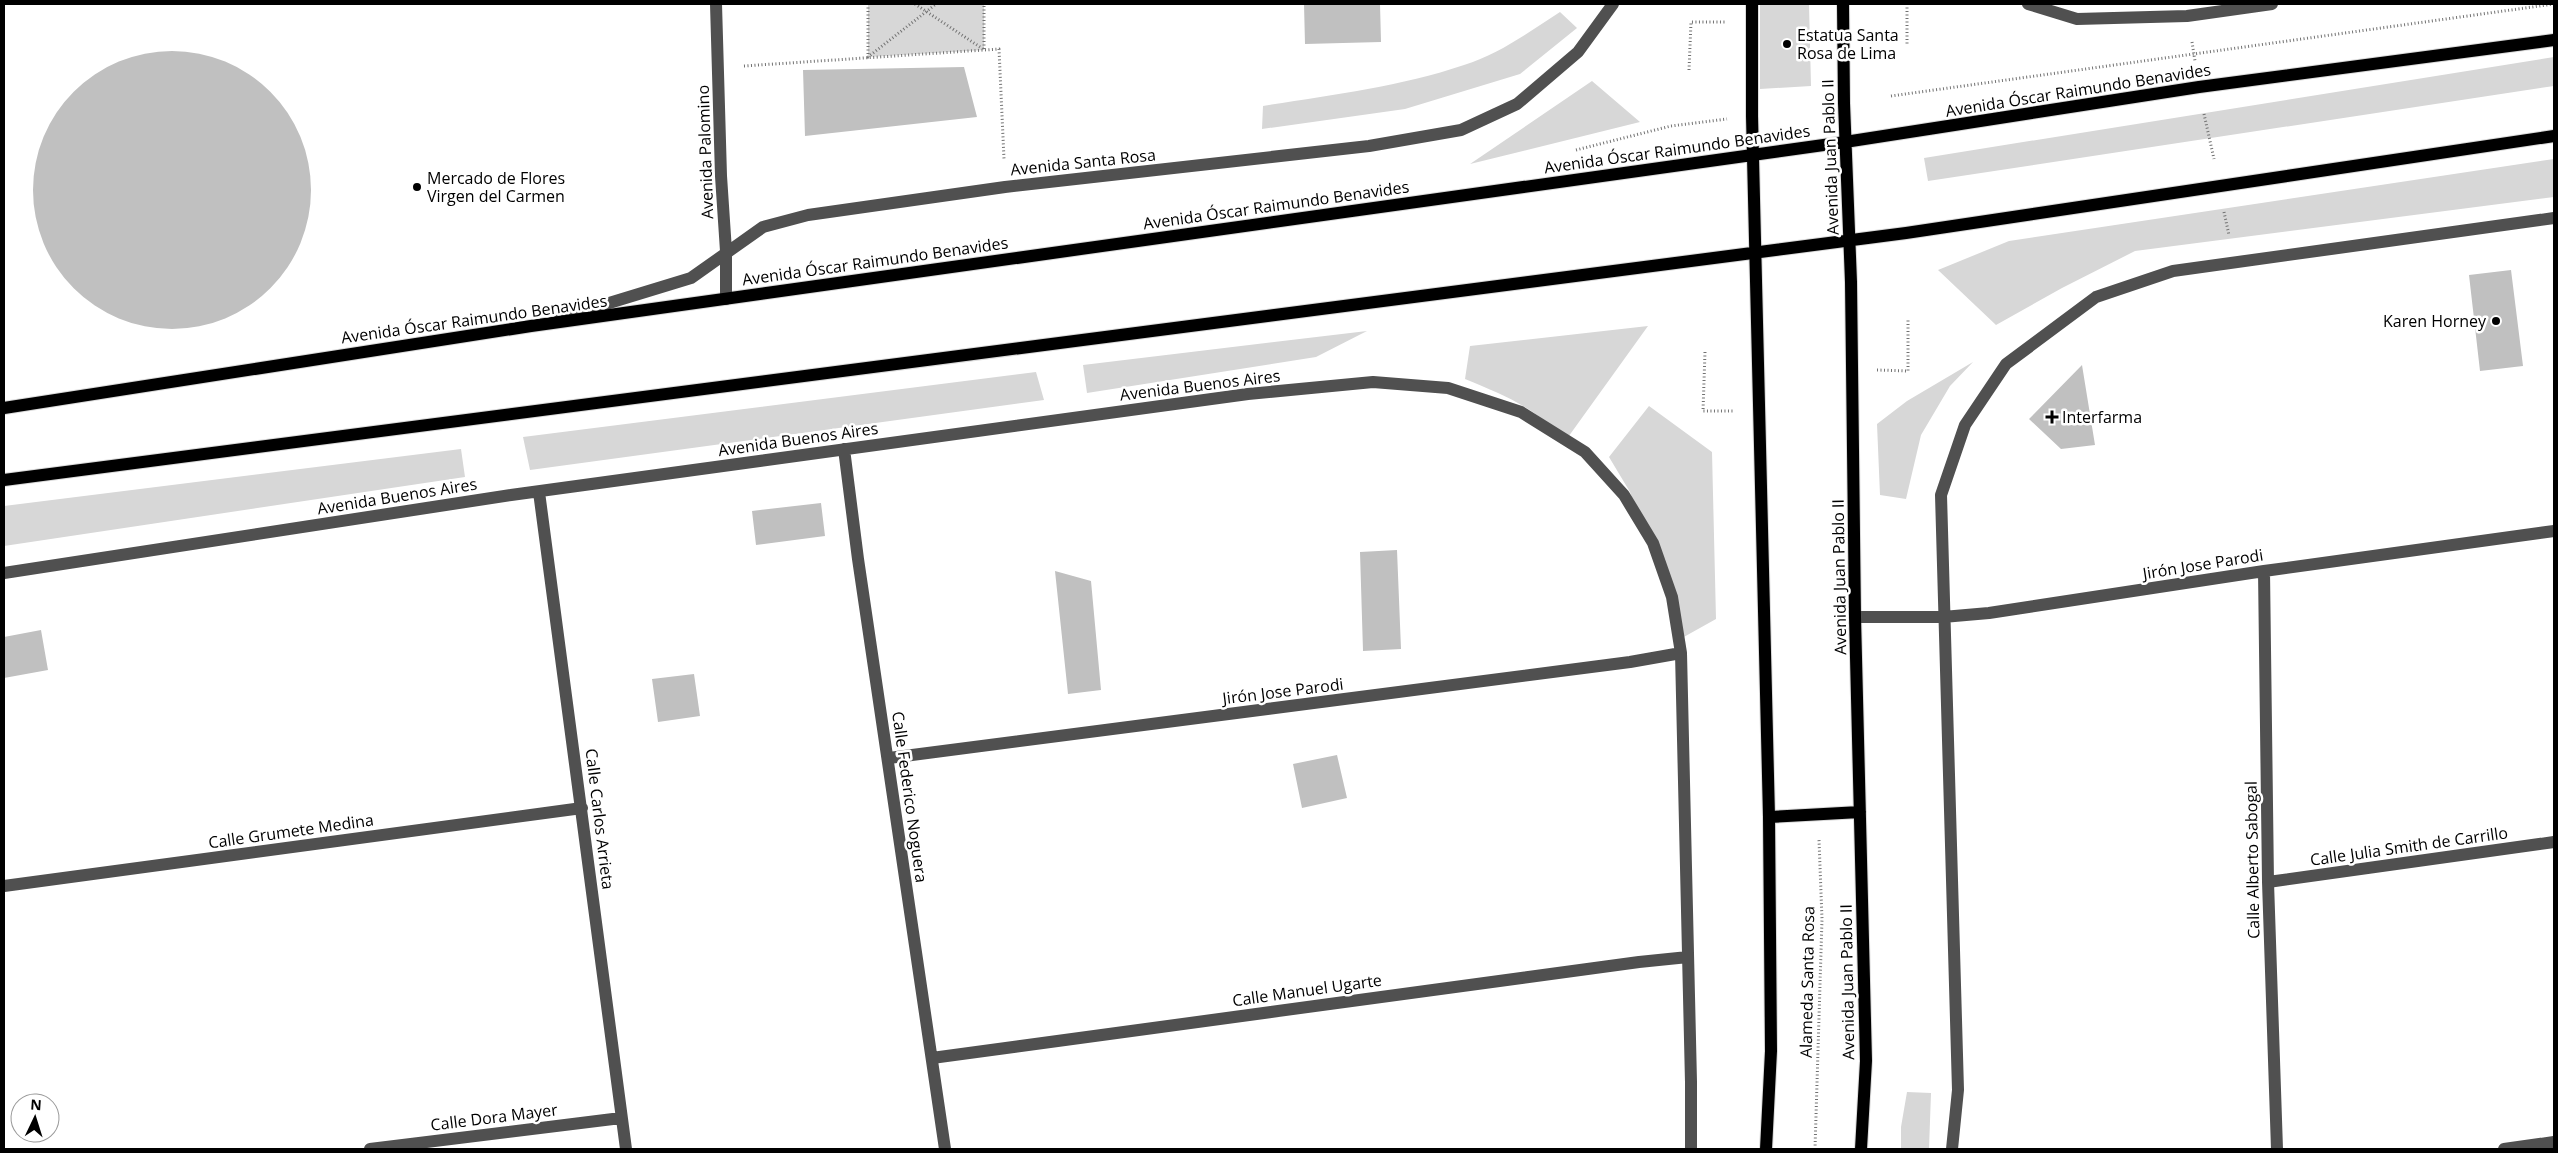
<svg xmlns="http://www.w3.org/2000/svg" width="2558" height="1153" viewBox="0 0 2558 1153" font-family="'Open Sans',sans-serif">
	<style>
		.green { fill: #d7d7d7 }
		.building { fill: #c0c0c0 }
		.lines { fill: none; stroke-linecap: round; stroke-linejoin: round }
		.major-casing { stroke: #dbdbdb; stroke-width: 14 }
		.path { stroke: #727272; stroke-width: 3; stroke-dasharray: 1 2.5; stroke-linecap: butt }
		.minor { stroke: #505050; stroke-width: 12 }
		.major { stroke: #000; stroke-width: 12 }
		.poi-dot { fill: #000; stroke: #fff; stroke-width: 2 }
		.labels { text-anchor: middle; stroke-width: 5; stroke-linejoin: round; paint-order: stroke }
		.poi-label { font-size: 16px; fill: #000; stroke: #fff; text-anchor: start }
		.street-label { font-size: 16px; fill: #000; stroke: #fff }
	</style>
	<rect width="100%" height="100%" fill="#fff"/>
	<path class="green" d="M868,4H984V50L868,57Z
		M1760,4H1809L1811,86L1760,89Z
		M1560,12L1577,28L1520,74L1405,109L1262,129L1263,106C1330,95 1399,87 1464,65C1499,54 1529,32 1560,12Z
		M2554,57V86L1928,181L1924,158Z
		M1592,81L1640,122L1470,164Z
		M2554,159V197L2135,251L2062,288L1996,325L1938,270L2009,241Z
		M1648,326L1566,440C1534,407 1506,396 1465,379L1470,346Z
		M1367,331L1316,357L1087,393L1083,365Z
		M1973,362L1950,386L1921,435L1906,499L1880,495L1877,424L1907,401Z
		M1036,372L1044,400L530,470L523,437Z
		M1649,406L1712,452L1716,619L1682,638L1630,492L1609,457Z
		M461,449L465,477L4,546V506Z
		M1907,1092L1931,1093L1929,1149H1901V1127Z"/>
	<path class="building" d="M1304,4H1380L1381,42L1305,44Z
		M33 190a139 139 0 1 1 278 0a139 139 0 1 1-278 0Z
		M964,67L977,117L805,136L803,70Z
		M2511,270L2523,366L2480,371L2469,275Z
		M2082,365L2095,445L2061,449L2029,419Z
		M821,503L825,536L756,545L752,511Z
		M1397,550L1401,649L1363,651L1360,552Z
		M1055,571L1091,581L1101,690L1068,694Z
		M41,630L48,670L4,678V637Z
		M694,674L700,716L658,722L652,679Z
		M1337,755L1347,798L1302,808L1293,764Z"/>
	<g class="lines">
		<defs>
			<path id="major" d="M1752,4V116L1769,817L1771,1051L1766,1149
				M1843,4L1844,103L1851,282L1855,617L1866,1061L1861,1149
				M4,408L531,326L1845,142L2199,87L2554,40
				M4,480L1906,233L2554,136
				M1769,817L1860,812"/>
		</defs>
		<use href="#major" class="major-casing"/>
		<path class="path" d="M868,4V57L936,4
			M915,4L983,49
			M1907,4V44
			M2192,42L2195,61
			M984,49V4
			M744,66L999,49L1004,159
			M1689,70L1691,22H1725
			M1891,96L2554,4
			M2204,114L2214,159
			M1576,150L1671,126L1727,119
			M2224,212L2229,235
			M1705,352L1703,411H1734
			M1877,370L1908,371V320
			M1815,1149L1822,919L1819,840"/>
		<path class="minor" d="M716,4L721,176L726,251V299
			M2028,4L2077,19L2187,16L2272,4
			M560,318L691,278L763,227L808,215L1005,187L1369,146L1461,130L1517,104L1578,52L1613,4
			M844,449L858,559L945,1149
			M539,492L626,1149
			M2264,571L2268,882L2277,1149
			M4,573L511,495L1248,394L1373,382L1448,388L1521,412L1585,452L1624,495L1653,543L1672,597L1681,653L1691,1082V1149
			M1855,617H1943L1989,613L2264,571L2554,531
			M889,758L1630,662L1681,653
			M2268,882L2554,842
			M4,886L582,808
			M932,1058L1639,962L1688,957
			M370,1149L621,1118
			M1952,1149L1958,1090L1941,495L1965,425L2006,364L2096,297L2173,271L2554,218
			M2504,1149L2554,1142"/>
		<use href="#major" class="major"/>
	</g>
	<g class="poi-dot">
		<circle cx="1787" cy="44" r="5"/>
		<circle cx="417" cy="187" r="5"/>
		<circle cx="2496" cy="321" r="5"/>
		<path d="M2049.5 409.5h5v5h5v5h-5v5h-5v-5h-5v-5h5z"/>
	</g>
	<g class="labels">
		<g class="poi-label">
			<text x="1797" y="41">Estatua Santa<tspan x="1797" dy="18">Rosa de Lima</tspan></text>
			<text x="427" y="184">Mercado de Flores<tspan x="427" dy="18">Virgen del Carmen</tspan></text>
			<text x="2486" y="327" text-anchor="end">Karen Horney</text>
			<text x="2062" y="423">Interfarma</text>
		</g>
		<g class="street-label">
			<text transform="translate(2078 90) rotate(-9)" y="6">Avenida Óscar Raimundo Benavides</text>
			<text transform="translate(1677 149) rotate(-8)" y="6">Avenida Óscar Raimundo Benavides</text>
			<text transform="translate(705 152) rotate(-92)" y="6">Avenida Palomino</text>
			<text transform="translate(1830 157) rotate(-92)" y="6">Avenida Juan Pablo II</text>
			<text transform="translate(1083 162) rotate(-6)" y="6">Avenida Santa Rosa</text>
			<text transform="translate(1276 205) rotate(-8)" y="6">Avenida Óscar Raimundo Benavides</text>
			<text transform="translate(875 261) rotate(-8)" y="6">Avenida Óscar Raimundo Benavides</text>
			<text transform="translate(474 319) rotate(-8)" y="6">Avenida Óscar Raimundo Benavides</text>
			<text transform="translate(1200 385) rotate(-7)" y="6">Avenida Buenos Aires</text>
			<text transform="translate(798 439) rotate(-8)" y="6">Avenida Buenos Aires</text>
			<text transform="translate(397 496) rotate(-9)" y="6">Avenida Buenos Aires</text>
			<text transform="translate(2203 564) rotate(-9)" y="6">Jirón Jose Parodi</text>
			<text transform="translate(1839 577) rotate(-91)" y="6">Avenida Juan Pablo II</text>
			<text transform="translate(1283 691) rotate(-7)" y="6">Jirón Jose Parodi</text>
			<text transform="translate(910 797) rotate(82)" y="6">Calle Federico Noguera</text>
			<text transform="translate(600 819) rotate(83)" y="6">Calle Carlos Arrieta</text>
			<text transform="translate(291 831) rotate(-8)" y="6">Calle Grumete Medina</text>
			<text transform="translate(2409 846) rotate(-8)" y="6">Calle Julia Smith de Carrillo</text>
			<text transform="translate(2252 860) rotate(-91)" y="6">Calle Alberto Sabogal</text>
			<text transform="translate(1807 982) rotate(-89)" y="6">Alameda Santa Rosa</text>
			<text transform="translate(1847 982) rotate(-91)" y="6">Avenida Juan Pablo II</text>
			<text transform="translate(1307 990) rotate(-8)" y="6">Calle Manuel Ugarte</text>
			<text transform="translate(494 1117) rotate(-7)" y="6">Calle Dora Mayer</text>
		</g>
	</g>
	<rect width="2558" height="1153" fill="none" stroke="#000000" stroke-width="10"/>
	<g transform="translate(35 1118) rotate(4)"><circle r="24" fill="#ffffff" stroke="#999999"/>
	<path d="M0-4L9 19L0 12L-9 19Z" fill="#000000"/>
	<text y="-8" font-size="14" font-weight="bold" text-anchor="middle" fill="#000000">N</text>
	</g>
</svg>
